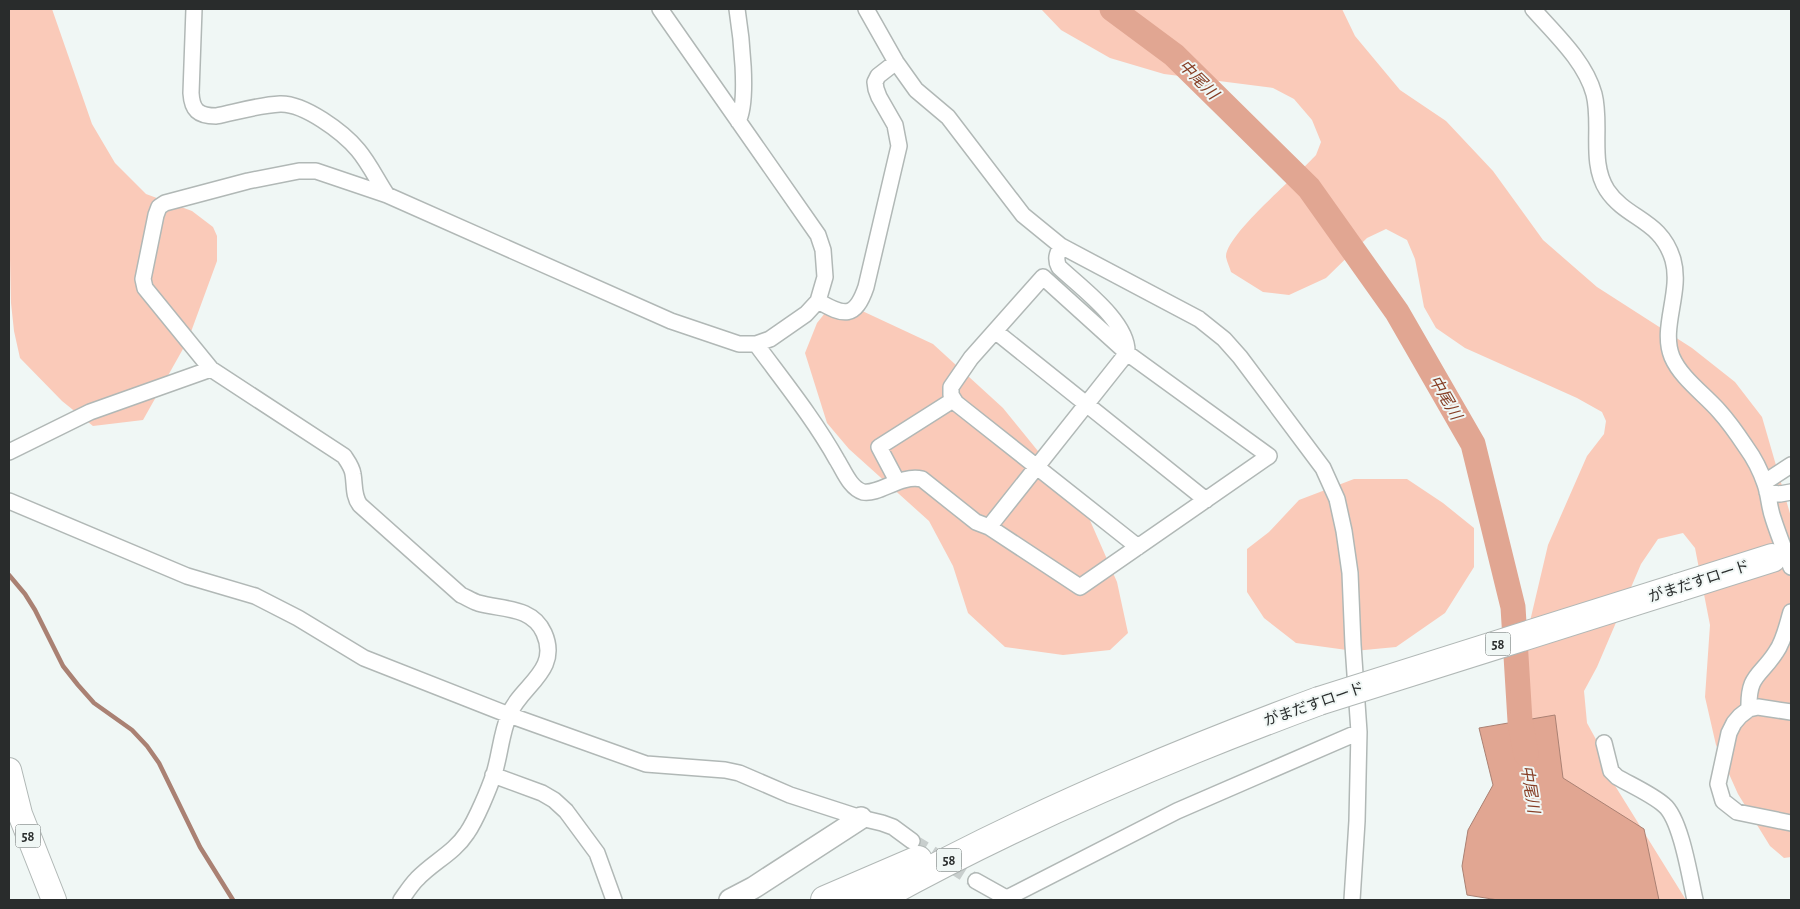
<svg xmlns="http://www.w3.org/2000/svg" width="1800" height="909" viewBox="0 0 1800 909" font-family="'Alegreya Sans','Noto Sans JP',sans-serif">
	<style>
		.green { fill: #facab9 }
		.water { fill: #e1a692; stroke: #aa8173 }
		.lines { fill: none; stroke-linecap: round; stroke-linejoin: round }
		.stream { stroke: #aa8173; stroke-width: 4.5 }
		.river { stroke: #e1a692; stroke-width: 25 }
		.street-tunnel { stroke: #c8cecd; stroke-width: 15; stroke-dasharray: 15 8; stroke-linecap: butt }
		.street-casing { stroke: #b1b8b6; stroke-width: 18 }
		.secondary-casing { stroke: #b1b8b6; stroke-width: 24 }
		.primary-casing { stroke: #b1b8b6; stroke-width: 26 }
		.highway-casing { stroke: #b1b8b6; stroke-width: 30 }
		.street { stroke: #fff; stroke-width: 15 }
		.secondary { stroke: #fff; stroke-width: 21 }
		.primary { stroke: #fff; stroke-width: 24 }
		.highway { stroke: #fff; stroke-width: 28 }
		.highway-bridge-casing { stroke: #b1b8b6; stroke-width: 30; stroke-linecap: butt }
		.highway-bridge { stroke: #fff; stroke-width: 28 }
		.labels { text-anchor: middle; stroke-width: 4; stroke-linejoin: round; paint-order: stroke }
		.shield { fill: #f0f7f5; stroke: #656968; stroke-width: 1 }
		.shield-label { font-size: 14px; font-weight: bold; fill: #292c2c }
		.street-label { font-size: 15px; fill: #292c2c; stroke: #f0f7f5 }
		.water-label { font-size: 16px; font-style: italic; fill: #863e25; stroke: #f0f7f5 }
	</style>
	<rect width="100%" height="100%" fill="#f0f7f5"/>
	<path class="green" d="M9,9H52L92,124L115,163L146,194L192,211L213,227L217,236V261L188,340L143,420L93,426L62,401L20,358L14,331L11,303L9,215Z
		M1041,9H1342L1355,36L1400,90L1446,121L1493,171L1543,240L1597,287L1692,348L1735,382L1762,417L1791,517V857L1784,858L1770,846L1738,794L1716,745L1705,697L1710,625L1695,548L1683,533L1658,539L1641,564L1597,667L1584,691L1587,723L1604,754L1609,776L1686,900H1534L1506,784L1515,685L1548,545L1587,456L1604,434L1606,421L1602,412L1577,398L1465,348L1436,328L1424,307L1415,259L1407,240L1386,229L1367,238L1326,278L1289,295L1263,292L1231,272C1230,268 1227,262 1226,257C1225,235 1299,174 1316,155L1321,142L1312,120L1294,99L1273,88L1164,74L1110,58L1061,30Z
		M829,308L858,309L933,344L1003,408L1085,509L1117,582L1128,633L1110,650L1063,655L1005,647L968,613L953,566L929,521L849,449L827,423L805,353L817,323Z
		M1354,479H1407L1443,503L1474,528V567L1445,613L1396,647L1354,651L1296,643L1264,618L1247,592V549L1269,532L1299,500Z"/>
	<path class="water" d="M1555,715L1563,778L1644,829L1659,900H1498L1467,895L1462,866L1468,830L1493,785L1479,728Z"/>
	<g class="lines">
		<path class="stream" d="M9,575L25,594L35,610L63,666L78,685L94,703L132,730L147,746L159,763L200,847L233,900"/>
		<path class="river" d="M1112,9L1174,55L1309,188L1397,312L1473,444L1513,607L1520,721L1526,754"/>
		<path class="street-tunnel" d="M912,841L976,881"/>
		<defs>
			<path id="street" d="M194,9L191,93C192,110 198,116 216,116C236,112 259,105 280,104C304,103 343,132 358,150C369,163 377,180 387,195
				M737,9C741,34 749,101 738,121
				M866,9L896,62L916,90L948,117L1023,215L1061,246L1199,319L1224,339L1240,357L1323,468L1337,499L1344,531L1350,573L1353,645L1359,732L1357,821L1352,900
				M1533,9C1555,34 1585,61 1594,94C1602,125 1589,162 1607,190C1627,220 1661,219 1673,260C1682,292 1660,328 1672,357C1681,378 1704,394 1719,411C1729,422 1738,435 1746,447C1754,458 1761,472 1765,484C1769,495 1769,507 1773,518C1778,534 1785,551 1791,567
				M818,301C844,316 855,319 866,287L899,146L895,125L879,97L876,89L875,82L878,76L896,62
				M995,331L1206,500
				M756,344C784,382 814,419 837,460C844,471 850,488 863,492C880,495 900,474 922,479L976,522L989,527L1080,587L1269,456L1127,353L1043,277L971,358L951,387V395L956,403L1138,547
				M9,452L90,412L211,369
				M897,481L879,447L953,400
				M1765,482L1791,465
				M1767,492L1780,494L1791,492
				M9,501L187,576L255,596L298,618L364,658L509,715L646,764L725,770L739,773L790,795L861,818L882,823L893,827L912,841
				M989,527L1127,353C1129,322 1080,287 1059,267C1055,259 1057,254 1061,246
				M1749,709C1748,674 1760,677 1776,652C1784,641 1787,625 1791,612
				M1791,712L1758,707L1749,709L1740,716L1734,723L1729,733L1718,784L1723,801L1737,812L1791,823
				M1604,743L1611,771L1617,777C1631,785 1653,795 1664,805C1681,819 1690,878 1695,900
				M493,775L542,793L554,800L566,811L597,853L614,900
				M976,881L1010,900
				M401,900C406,893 411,885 417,879C433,862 454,853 467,833C476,820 489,789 494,774C500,755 501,734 509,715C520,686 561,671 544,633C532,606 502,610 478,603C472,601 466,597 461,595L360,505C353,496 355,485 353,474C352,467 348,462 344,456L211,369L145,288L143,279L156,215L159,207L165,203L248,181L299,171H316L387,195L671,321L739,344H756L770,339L806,314L818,301L825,277L823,250L818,235L660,9
				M1003,900L1177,811L1359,732"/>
			<path id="secondary" d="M730,900L753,888L861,818"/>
			<path id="primary" d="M9,770L20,814L54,900"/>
			<path id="highway" d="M1677,588L1772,558
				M825,900L918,860
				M875,900C1017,821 1167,757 1319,701"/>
		</defs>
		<use href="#street" class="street-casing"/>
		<use href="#secondary" class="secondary-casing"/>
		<use href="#primary" class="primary-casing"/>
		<use href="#highway" class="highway-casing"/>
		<use href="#street" class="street"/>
		<use href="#secondary" class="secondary"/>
		<use href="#primary" class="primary"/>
		<use href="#highway" class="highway"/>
		<defs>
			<path id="highway-bridge" d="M1319,701L1677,588"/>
		</defs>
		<use href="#highway-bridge" class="highway-bridge-casing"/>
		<use href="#highway-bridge" class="highway-bridge"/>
	</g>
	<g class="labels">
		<g class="shield">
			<rect x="1485.5" y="632.5" width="25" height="23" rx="4"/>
			<rect x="15.5" y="824.5" width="25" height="23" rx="4"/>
			<rect x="936.5" y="848.5" width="25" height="23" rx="4"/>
		</g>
		<g class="shield-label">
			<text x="1498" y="649">58</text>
			<text x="28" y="841">58</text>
			<text x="949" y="865">58</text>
		</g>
		<g class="street-label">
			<text transform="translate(1699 581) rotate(-18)" y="5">がまだすロード</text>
			<text transform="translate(1314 704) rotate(-19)" y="5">がまだすロード</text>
		</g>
		<g class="water-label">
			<text transform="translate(1199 79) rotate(45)" y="6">中尾川</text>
			<text transform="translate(1446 397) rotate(60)" y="6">中尾川</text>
			<text transform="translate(1531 789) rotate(81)" y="6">中尾川</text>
		</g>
	</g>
	<rect width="1800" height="909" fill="none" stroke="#292c2c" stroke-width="20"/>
</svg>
